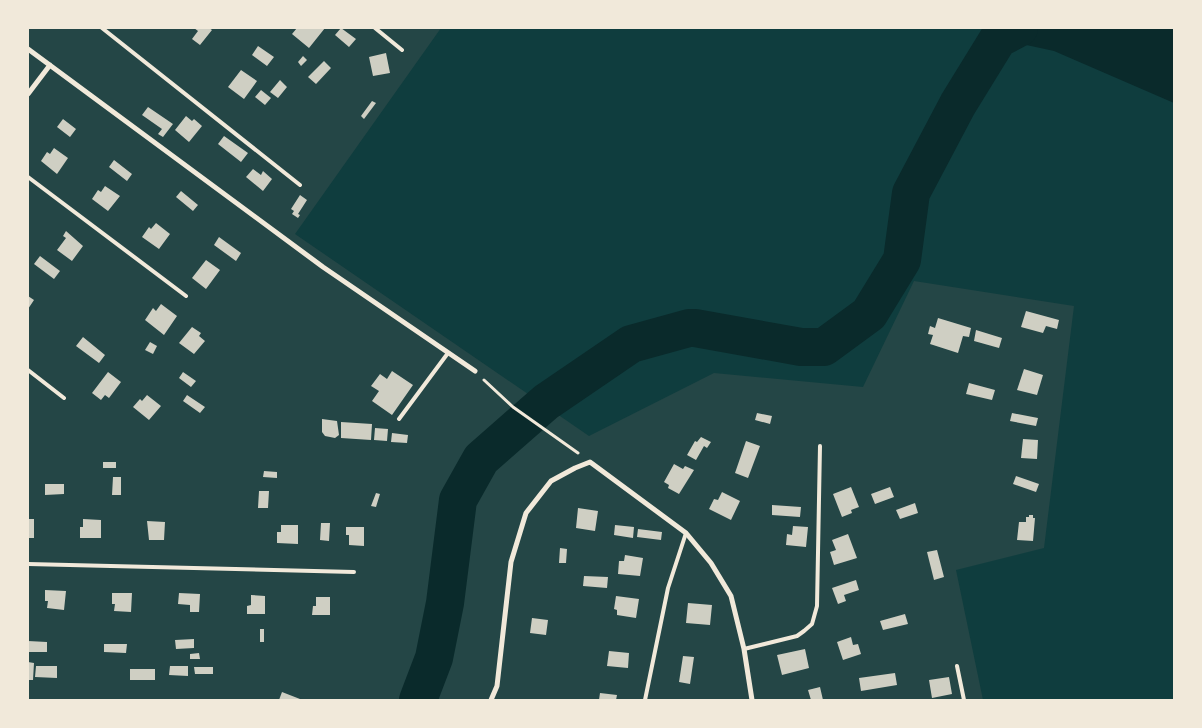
<svg xmlns="http://www.w3.org/2000/svg" width="1202" height="728" viewBox="0 0 1202 728" font-family="Manrope,sans-serif">
	<style>
		.green { fill: #244646 }
		.water { fill: #0a2a2b }
		.lines { fill: none; stroke-linecap: round; stroke-linejoin: round }
		.river { stroke: #0a2a2b; stroke-width: 38 }
		.building { fill: #cfcfc3 }
		.path { stroke: #f1e9da; stroke-width: 3 }
		.service { stroke: #f1e9da; stroke-width: 4 }
		.minor { stroke: #f1e9da; stroke-width: 5 }
	</style>
	<rect width="100%" height="100%" fill="#0f3d3e"/>
	<path class="green" d="M28,28H441L295,234L589,436L714,373L863,387L914,281L1074,306L1044,548L956,570L983,700H28Z"/>
	<path class="water" d="M985,28H1174V103L1054,51L998,39Z"/>
	<g class="lines">
		<path class="river" d="M418,700L434,658L445,603L458,500L481,459L546,402L631,344L689,328H695L801,347H824L869,314L902,260L911,193L958,104L998,39L1019,28"/>
	</g>
	<path class="building" d="M194,28H209L212,30L200,45L192,39L198,31Z
		M297,28H325L309,48L292,34Z
		M341,28L356,39L349,47L335,35Z
		M258,46L274,57L267,66L252,55Z
		M386,53L390,73L373,76L369,57Z
		M303,56L307,60L301,66L298,62Z
		M324,61L331,68L316,84L308,77Z
		M241,70L257,81L244,99L228,87Z
		M280,80L287,87L278,98L270,92Z
		M261,90L271,98L265,105L255,97Z
		M372,101L376,103L364,119L361,116Z
		M148,107L173,124L163,137L158,134L162,129L142,115Z
		M186,116L192,121L194,119L202,126L189,142L175,130Z
		M63,119L76,129L70,137L57,127Z
		M224,136L248,153L241,162L218,144Z
		M54,148L68,158L57,174L41,161L47,152L50,154Z
		M114,160L132,174L127,181L109,167Z
		M253,169L261,175L263,171L272,179L263,191L246,177Z
		M105,186L120,196L108,211L92,199L98,190L101,192Z
		M181,191L198,205L193,211L176,197Z
		M300,195L307,200L298,214L300,215L298,218L292,214L294,211L291,209Z
		M156,223L170,234L159,249L142,237L149,227L151,229Z
		M66,231L83,246L72,261L57,250L66,238L63,236Z
		M219,237L241,253L236,261L214,245Z
		M40,256L60,271L54,279L34,264Z
		M206,260L220,270L206,289L192,278Z
		M28,296L34,300L28,309Z
		M161,304L177,316L164,335L145,320L153,308L156,311Z
		M1026,311L1059,320L1057,329L1046,326L1043,333L1021,327Z
		M938,318L971,328L969,337L963,336L958,353L930,344L933,335L928,334L930,326L935,328Z
		M192,327L201,333L199,336L205,341L194,354L179,343Z
		M976,330L1002,338L999,348L974,341Z
		M83,337L105,355L99,363L76,346Z
		M150,342L157,346L153,354L145,350Z
		M1024,369L1043,375L1037,395L1017,390Z
		M392,371L413,385L392,415L372,401L379,391L371,386L380,374L387,379Z
		M108,372L121,382L109,398L105,395L101,400L92,393Z
		M183,372L196,381L191,387L179,378Z
		M969,383L995,390L992,400L966,394Z
		M147,395L161,406L149,420L133,407L140,399L142,401Z
		M187,395L205,407L200,413L183,401Z
		M757,413L772,416L770,424L755,420Z
		M1012,413L1038,418L1036,426L1010,421Z
		M322,419L337,421L339,435L335,438L325,436L322,432Z
		M341,422L372,424L371,440L341,438Z
		M375,428L388,429L387,441L374,440Z
		M392,433L408,435L407,443L391,442Z
		M701,437L711,442L707,448L704,446L696,460L687,455L695,441L697,442Z
		M1023,439L1038,440L1037,459L1021,458Z
		M746,441L760,446L748,478L735,473Z
		M103,462H116V468H103Z
		M674,464L683,469L685,466L694,470L679,494L668,488L669,485L664,482Z
		M264,471L277,472V478L263,477Z
		M1016,476L1039,484L1036,492L1013,484Z
		M113,477H121V495H112Z
		M45,484H64V494L45,495Z
		M851,487L859,507L851,510L852,513L842,517L833,494Z
		M890,487L894,497L875,504L871,494Z
		M259,491H269L268,508H258Z
		M722,492L740,501L731,520L709,509L714,499L718,500Z
		M376,493L380,494L376,507L371,506Z
		M915,503L918,513L900,519L896,510Z
		M772,505L801,507L800,517L772,515Z
		M578,508L598,511L595,531L576,528Z
		M1029,515H1033V518H1035L1033,541L1017,540L1019,522H1026V517H1029Z
		M28,519H34V538H28Z
		M83,519L101,520V538H80V527H83Z
		M147,521L165,522L164,540H149Z
		M321,523H330L329,541L320,540Z
		M281,525H298V544L277,543V532H281Z
		M615,525L634,527L633,538L614,535Z
		M793,526L808,527L806,547L786,545L787,534L792,535Z
		M346,527H364V546L349,545V535H346Z
		M638,529L662,532L661,540L637,537Z
		M848,534L857,558L834,565L830,552L836,550L832,540Z
		M560,548L567,549L566,563H559Z
		M937,550L944,577L934,580L927,552Z
		M625,555L643,558L640,576L618,574L619,561H624Z
		M584,576L608,577L607,588L583,586Z
		M856,580L859,590L844,595L846,601L838,604L832,588Z
		M45,590L66,591L64,610L47,608L48,601H45Z
		M112,593H132L131,612L114,611L115,604H112Z
		M179,593L200,594L199,612H190V605L178,604Z
		M251,595L265,596V614H247V606L251,605Z
		M616,596L639,599L636,618L617,615V610L614,609Z
		M316,597H330V615H312L313,606H316Z
		M688,603L712,605L710,625L686,623Z
		M905,614L908,624L883,630L880,621Z
		M532,618L548,620L546,635L530,633Z
		M260,629H264V642H260Z
		M851,637L853,645L858,644L861,654L843,660L837,642Z
		M194,639V648L176,649L175,640Z
		M28,641L47,642V652H28Z
		M104,644H127L126,653L104,652Z
		M805,649L809,668L782,675L777,655Z
		M609,651L629,653L628,668L607,666Z
		M199,653L200,659H190V654Z
		M683,656L694,657L690,684L679,682Z
		M28,662L34,663L33,680H28Z
		M36,666H57V678L35,677Z
		M170,666H188V676L169,675Z
		M194,667H213V674H195Z
		M130,669H155V680H130Z
		M895,673L897,685L861,691L859,678Z
		M949,677L952,694L932,698L929,680Z
		M820,687L823,700H811L808,690Z
		M282,692L300,699V700H279Z
		M600,693L617,695L616,700H599Z"/>
	<g class="lines">
		<path class="path" d="M484,380L513,407L578,453"/>
		<path class="service" d="M102,28L300,185
			M375,28L402,50
			M28,177L186,296
			M28,370L64,398
			M399,419L448,353
			M28,564L354,572
			M744,649L797,636L804,631L812,624L817,606L820,446
			M957,666L964,700
			M645,700L668,588L686,533"/>
		<path class="minor" d="M28,49L323,267L475,371
			M28,94L50,65
			M491,700L497,686L511,562L526,513L551,481L575,468L590,462L686,533L711,563L731,596L744,649L752,700"/>
	</g>
	<rect width="1202" height="728" fill="none" stroke="#f1e9da" stroke-width="58"/>
</svg>
